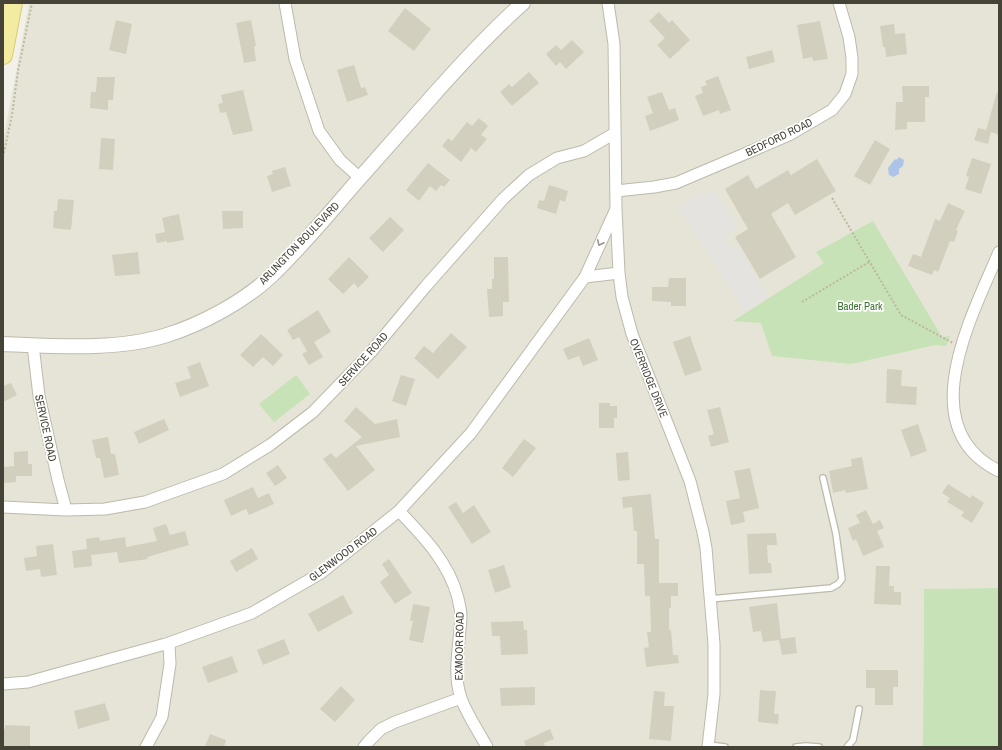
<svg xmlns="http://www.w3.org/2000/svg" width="1002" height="750" viewBox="0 0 1002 750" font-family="'Archivo Narrow',sans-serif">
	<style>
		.residential { fill: #e6e4d7 }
		.green { fill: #c6e2b6 }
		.parking { fill: #e4e3e0 }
		.water { fill: #acc4e8 }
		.building { fill: #d3cfbf }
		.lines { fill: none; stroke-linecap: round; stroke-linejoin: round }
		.service-casing { stroke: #bdbaac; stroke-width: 8 }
		.minor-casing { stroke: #bdbaac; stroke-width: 13 }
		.tertiary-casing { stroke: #bdbaac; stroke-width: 16 }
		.primary-casing { stroke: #d6cc73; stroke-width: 20 }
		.path { stroke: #bdb89f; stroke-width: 2; stroke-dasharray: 2 2; stroke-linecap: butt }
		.service { stroke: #fff; stroke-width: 5.5 }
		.minor { stroke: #fff; stroke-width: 11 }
		.tertiary { stroke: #fff; stroke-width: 14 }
		.primary { stroke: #f3eba1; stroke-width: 18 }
		.oneway { stroke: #999892 }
		.labels { text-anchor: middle; stroke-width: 3.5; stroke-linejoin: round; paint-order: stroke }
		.street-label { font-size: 11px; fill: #454338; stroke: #fff }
		.park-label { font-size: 11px; fill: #3d7132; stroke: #fff }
	</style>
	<rect width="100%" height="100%" fill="#f2f1e9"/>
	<path class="residential" d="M29,3H999V588L924,589L923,747H3V141Z"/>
	<path class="green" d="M873,221L942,337L950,336L946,346L935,345L851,364L772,356L761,323L733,321L824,263L816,252Z
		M296,375L310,394L274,422L259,404Z
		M999,588V747H923L924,589Z"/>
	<path class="parking" d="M714,192L737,224L725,241L728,247L733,248L737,245L768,296L746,312L679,208L700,194Z"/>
	<path class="water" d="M899,157L904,160L903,166L899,169V174L893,177L889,175L888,168L895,159L896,160Z"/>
	<path class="building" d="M405,8L431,29L414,51L388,31Z
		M659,12L669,23L672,20L690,40L670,59L657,45L665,38L649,21Z
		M116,20L132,24L126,54L109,50Z
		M251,20L256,46H254L256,61L244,63L236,23Z
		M820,21L828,59L813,61L812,57L803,59L797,25Z
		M894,24L895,34L905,33L907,54L886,57L885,47H883L880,26Z
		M572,40L584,52L566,69L560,62L556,66L546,54L556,45L561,50Z
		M772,50L775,62L749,69L746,57Z
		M354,65L361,88L365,87L368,95L347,102L337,70Z
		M529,72L539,83L512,106L500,92L509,84L512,87Z
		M718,76L731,110L720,114L719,110L703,116L695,96L703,93L701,87L707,85L705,81Z
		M97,77H115L113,100H108V110L90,108L91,92H96Z
		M902,86H929V97H925V122H907V129L895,130L896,102H903Z
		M243,90L253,131L233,135L226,112L220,113L218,104L223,103L221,95Z
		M662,92L669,110L675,108L679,120L650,131L645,116L653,113L647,97Z
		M997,92L999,93V135L991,132L988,144L974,140L978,128L986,130Z
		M479,118L488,126L481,135L487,139L476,152L471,148L461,162L442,146L448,138L452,141L467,122L472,126Z
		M101,138L115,139L113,170L99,169Z
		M875,140L890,149L870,185L854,176Z
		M972,158L991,164L981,194L965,189L969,177L966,176Z
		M817,159L836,191L795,215L788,203L771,214L796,257L760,279L735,237L748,229L725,189L748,175L756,189L788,170L791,175Z
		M428,163L450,180L444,187L441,185L436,191L430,186L419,201L406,190Z
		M285,167L291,186L272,192L267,176L273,174L272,171Z
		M549,185L568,191L565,202L560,200L556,214L537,208L539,200L544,201Z
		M58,199L74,200L71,230L53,228L54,211H57Z
		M948,203L965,211L956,230L958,231L954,242L950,241L938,272L934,270L932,275L908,266L913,254L921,257L935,219L940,221Z
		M222,211H243V228L223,229Z
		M179,214L184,240L167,243V241L157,243L155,234L165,232L162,218Z
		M390,217L404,230L383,252L369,238Z
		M138,252L140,274L115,276L112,255Z
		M349,257L369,277L358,288L354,283L343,294L328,279Z
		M494,257H508L509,302H503V316L489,317L487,289H492V279H494Z
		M669,278H686V306H671V302L652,301V287H668Z
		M318,310L331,332L314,342L323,357L309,365L302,354L307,351L299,337L293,340L287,330Z
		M451,333L467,347L438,379L414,358L424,346L433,353Z
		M261,334L283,355L273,366L263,357L253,367L240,355Z
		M690,336L702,370L685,376L673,342Z
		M589,338L598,360L583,366L579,356L568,360L563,349Z
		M200,362L209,386L180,397L175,383L191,378L187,367Z
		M887,369L902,370L901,386L917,387L916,405L886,403Z
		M401,375L415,379L406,406L392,401Z
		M11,383L17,395L3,402V386Z
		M599,403H610V406H617V418H614V428H599Z
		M356,407L375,424L397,419L400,437L356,446L375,470L348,491L323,459L331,453L336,458L362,437L344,421Z
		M720,407L729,442L711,447L708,436L714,434L707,410Z
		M164,419L169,430L139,444L134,432Z
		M918,424L927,451L911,457L901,430Z
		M108,437L111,454H115L119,475L104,478L100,458H96L92,440Z
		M524,439L536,448L513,477L502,468Z
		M28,451V464H32V476H16V482L3,483V467L14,466V452Z
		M628,452L630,480L618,481L616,453Z
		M862,457L868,489L846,493L845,490L833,493L829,471L852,466L851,459Z
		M278,465L287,478L275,486L266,473Z
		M750,468L759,508L743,512L745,522L731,525L726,501L740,498L734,471Z
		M948,484L970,498L972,495L984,503L972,523L961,516L964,512L947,502L950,498L942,493Z
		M253,487L258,498L269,493L274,504L249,515L246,509L231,516L224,500Z
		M651,494L655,539H659V583H678V596H671V608H669V630H671L673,655H678L679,663L646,667L644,648L649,647L647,632H651L650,596H645L644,564H637V531H634L632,507L623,508L622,497Z
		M456,502L463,513L474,505L491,532L472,544L448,507Z
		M866,510L873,524L880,520L884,528L877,531L884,547L863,556L856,539L853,541L848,528L860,523L856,515Z
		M166,524L170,535L185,531L189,545L147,557L148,559L119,563L117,552L91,555L92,566L74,568L72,551L87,549L86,539L99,537L100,541L125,537L126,547L157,541L153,528Z
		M776,533L777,545H767L768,563H771L772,573L749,574L747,534Z
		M53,544L57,575L41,577L40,569L26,571L24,558L37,556L36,546Z
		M252,548L258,559L236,572L230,561Z
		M389,559L412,593L395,604L380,582L389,575L382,564Z
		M504,565L511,587L495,593L488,570Z
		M876,566H890L889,586H894V592H901V605L874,604Z
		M343,595L353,613L318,632L308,614Z
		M777,603L781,639L795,637L797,653L782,655L779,640L763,642L761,631L753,632L749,607Z
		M413,604L430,607L423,643L409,640L413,621H410Z
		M523,621L524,630H527L528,654L501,655L500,636H492L491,622Z
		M284,639L290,654L263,665L257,650Z
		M232,656L238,672L208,683L202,667Z
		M866,670H898V687H893V705H875V688H866Z
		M341,686L355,700L335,722L320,709Z
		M535,687V705L501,706L500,688Z
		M760,690L776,691L774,714H779L778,724L758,722Z
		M654,691L665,692L664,706H674L671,741L649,739Z
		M105,703L110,720L78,729L74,711Z
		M5,725L30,726V747H3V729H5Z
		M550,729L554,739L544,743L545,747H526L524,741Z
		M210,734L226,740L224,747H205Z"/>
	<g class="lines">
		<defs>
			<path id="service" d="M710,599L831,588L838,584L842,579L836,534L823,478
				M708,745L725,747
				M796,747L806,746L819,747
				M847,747L853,740L859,709"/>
			<path id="minor" d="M285,3L295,59L319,131L340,160L360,178
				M608,3L614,44L616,209L619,273L622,297L632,334L690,481L703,532L706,548L714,644V694L708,747
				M616,191L654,187L676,183L789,135L832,110L845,94L852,74V58L849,37L839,3
				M999,252C972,316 911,428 999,471
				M585,277L619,273
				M33,345L39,396L58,480L66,510
				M3,507L66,510L105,509L145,502L223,474L270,445L313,412L371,352L426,286L503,199L529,175L557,158L584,151L615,133
				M399,511C424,537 449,563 458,598C459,604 461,610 461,616C460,643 452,673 461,698C466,713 479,732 487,747
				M3,684L28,682L169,643L252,613L321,573L399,511L471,433L585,277L616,209
				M146,747L162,717L170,664L169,643
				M364,747L369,741L381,729L395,722L461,698"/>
			<path id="tertiary" d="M3,344C55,346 117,351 167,335C202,324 243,302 270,277C302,247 330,212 359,179C382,153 405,127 429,100C459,66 489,33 523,3"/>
			<path id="primary" d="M3,55L13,3"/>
		</defs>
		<use href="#service" class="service-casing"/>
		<use href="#minor" class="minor-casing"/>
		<use href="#tertiary" class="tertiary-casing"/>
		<use href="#primary" class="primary-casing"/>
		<path class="path" d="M3,157L12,115L18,71L32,3
			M832,198L901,315L953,343
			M802,302L869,262"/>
		<use href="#service" class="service"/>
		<use href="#minor" class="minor"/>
		<use href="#tertiary" class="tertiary"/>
		<use href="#primary" class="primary"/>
	</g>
	<defs><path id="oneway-chevron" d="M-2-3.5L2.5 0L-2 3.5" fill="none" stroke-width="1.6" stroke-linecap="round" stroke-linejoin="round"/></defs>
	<use class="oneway" href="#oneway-chevron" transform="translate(600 243) rotate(115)"/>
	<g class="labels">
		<g class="street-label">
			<text transform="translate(779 137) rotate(-26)" y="4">BEDFORD ROAD</text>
			<text transform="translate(299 243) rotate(-46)" y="4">ARLINGTON BOULEVARD</text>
			<text transform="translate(363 359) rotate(-48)" y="4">SERVICE ROAD</text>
			<text transform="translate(649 378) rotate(68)" y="4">OVERRIDGE DRIVE</text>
			<text transform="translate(46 428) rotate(78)" y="4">SERVICE ROAD</text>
			<text transform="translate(343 554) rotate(-37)" y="4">GLENWOOD ROAD</text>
			<text transform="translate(459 646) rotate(-89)" y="4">EXMOOR ROAD</text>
		</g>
		<g class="park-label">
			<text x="860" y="310">Bader Park</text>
		</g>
	</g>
	<rect width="1002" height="750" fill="none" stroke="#454338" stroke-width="8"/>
</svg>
